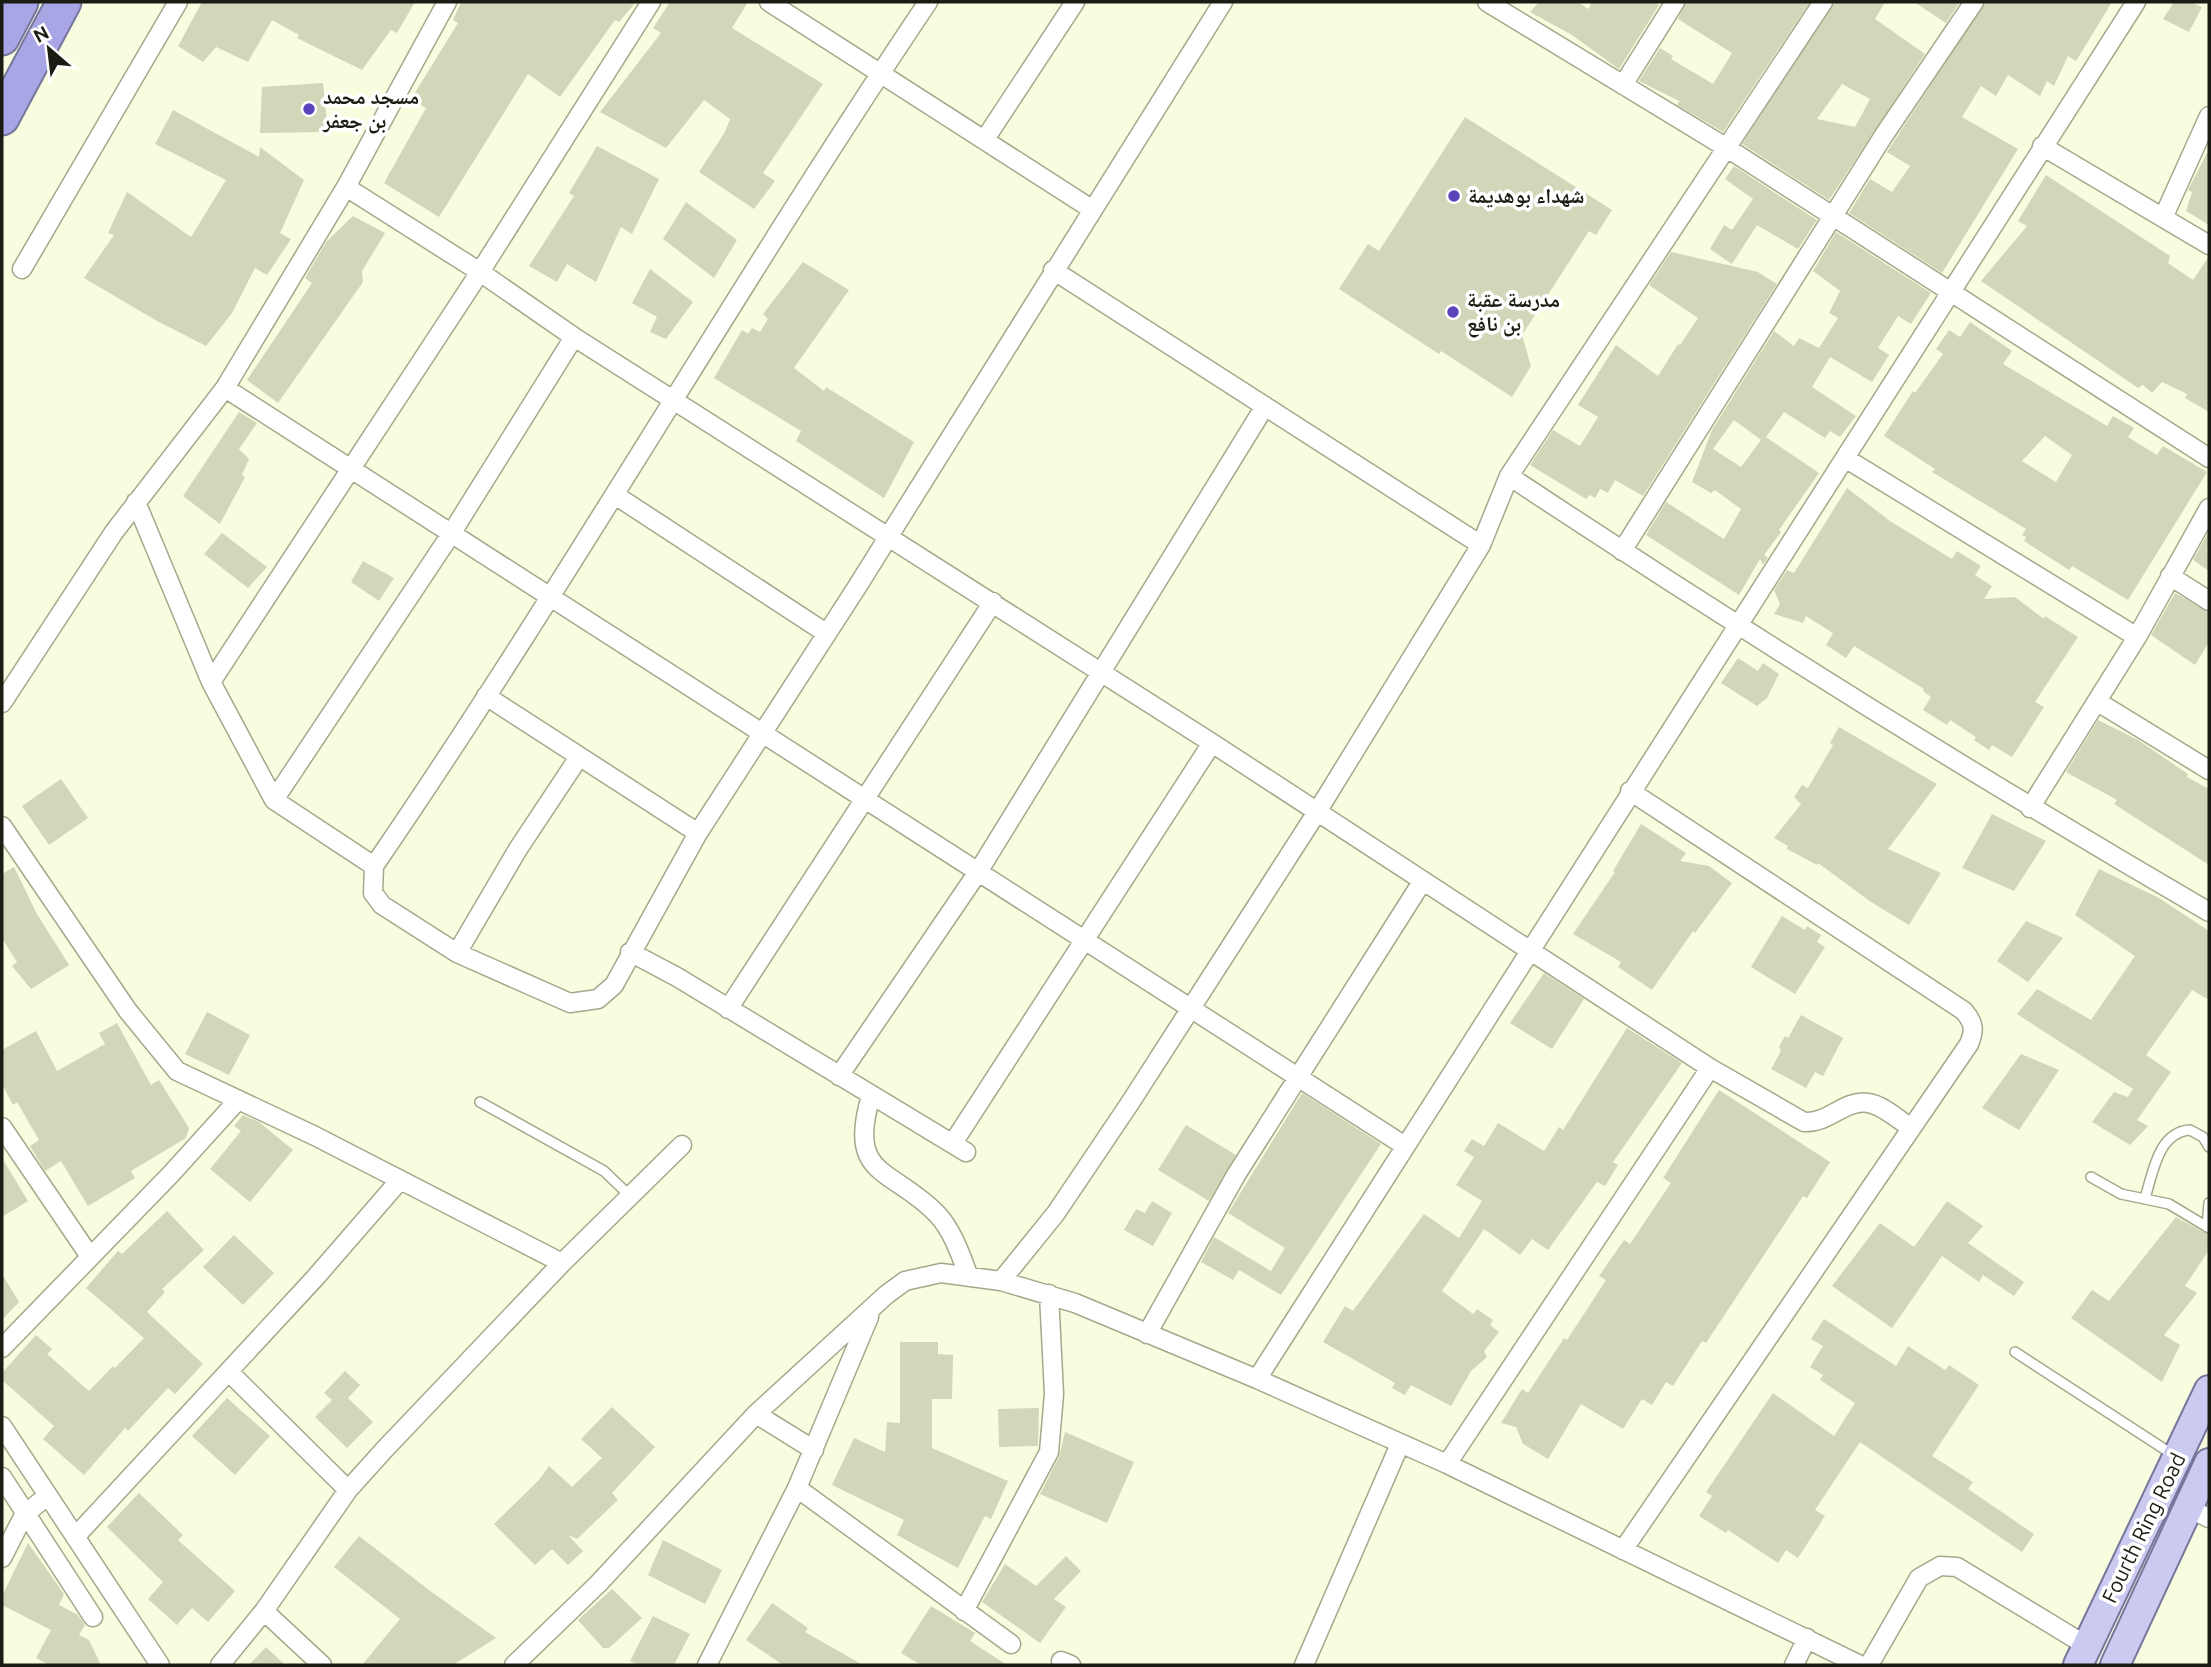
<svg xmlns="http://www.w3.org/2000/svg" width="2211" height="1667" viewBox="0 0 2211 1667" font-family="Ubuntu,'Noto Naskh Arabic',sans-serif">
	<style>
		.building { fill: #d3d6b9; fill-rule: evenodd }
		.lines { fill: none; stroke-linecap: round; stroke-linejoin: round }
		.lane-casing { stroke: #a4a88c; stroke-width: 12 }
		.street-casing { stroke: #a4a88c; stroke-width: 21 }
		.primary-casing { stroke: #77769c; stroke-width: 32 }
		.highway-casing { stroke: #77769c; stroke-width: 37 }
		.lane { stroke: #fff; stroke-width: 9 }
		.street { stroke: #fff; stroke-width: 18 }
		.primary { stroke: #cbcaf0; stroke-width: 28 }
		.highway { stroke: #a9a6e6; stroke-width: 33 }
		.poi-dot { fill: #5a43bb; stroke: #fff; stroke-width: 2.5 }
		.labels { text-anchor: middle; stroke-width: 7; stroke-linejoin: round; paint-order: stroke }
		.poi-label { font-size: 21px; font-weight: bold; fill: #1b1c12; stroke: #fff; text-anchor: start }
		.street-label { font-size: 21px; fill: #1b1c12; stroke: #fff }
	</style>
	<rect width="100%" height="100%" fill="#f9fddf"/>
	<path class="building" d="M202,2H415L397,33L391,30L362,70L297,38L299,35L272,20L248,62L216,47L203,62L178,46Z
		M461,2H636L619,22L615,20L560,97L528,74L439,217L384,183L426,108L411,99L458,23L453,20Z
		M670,2H748L732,28L823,84L763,173L775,181L754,209L699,172L725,132L730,119L704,100L666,148L600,112L661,33L653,28Z
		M1539,2H1578L1588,9L1592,2H1654L1659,5L1619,69L1572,35L1530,12Z
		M1686,2H1810L1723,132L1677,105L1679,101L1639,81L1660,48L1673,56L1671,59L1713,84L1732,53L1678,19Z
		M1834,2H1885L1875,19L1925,54L1829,200L1742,144ZM1842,84L1870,99L1855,127L1817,119Z
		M1914,2H1960L1946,23Z
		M1985,2H2112L2076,61L2068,56L2054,86L2047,81L2040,96L2008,75L1996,96L1981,86L1962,117L2018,149L1942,273L1849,213L1870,179L1892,192L1910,166L1887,152Z
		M2174,2H2190L2202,7L2189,32L2163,19Z
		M323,83L328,132L260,133L262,87Z
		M173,110L259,157L260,147L304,180L280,233L291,239L267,275L255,268L232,313L206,346L157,321L84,278L114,235L108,233L127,192L191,237L226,180L155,144Z
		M1465,117L1612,210L1596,235L1589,231L1522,335L1531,366L1512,397L1441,351L1439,354L1339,289L1368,244L1379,251Z
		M597,146L659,179L632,234L621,227L596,282L567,264L557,282L529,266L574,196L569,193Z
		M2209,149V225L2186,211L2192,192L2188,190Z
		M1734,166L1817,220L1798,249L1757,225L1732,264L1710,249L1724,225L1732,230L1753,199L1725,179Z
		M2046,175L2170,256L2168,263L2193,280L2209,256V412L2185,398L2187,394L2162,382L2152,393L2143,385L2138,388L1981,281L2027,226L2018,221Z
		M686,202L737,240L714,278L663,239Z
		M353,216L385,233L362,271L363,282L278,403L247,380L312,283L305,278L326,242Z
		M1836,232L1931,293L1911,324L1898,316L1878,348L1889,355L1872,382L1830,357L1812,387L1856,416L1840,437L1830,431L1825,438L1784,412L1766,437L1819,473L1779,530L1781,532L1764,555L1768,558L1763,565L1760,559L1739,595L1646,535L1666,502L1724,539L1741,509L1715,490L1711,493L1692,482L1712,430L1774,331L1794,346L1799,338L1819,348L1838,318L1829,313L1840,291L1813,271ZM1734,420L1761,440L1741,467L1713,449Z
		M1671,252L1758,272L1777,284L1643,496L1615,480L1608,493L1600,489L1595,498L1590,495L1586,499L1530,465L1553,430L1580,446L1598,417L1578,405L1616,345L1658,376L1678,344L1680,345L1698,318L1649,285Z
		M803,262L849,290L794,368L824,391L826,387L914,442L884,498L796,441L801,431L714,378L742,330L748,334L752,328L760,332L768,319L763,314Z
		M650,269L693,302L666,339L650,332L657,317L632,303Z
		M1970,322L2012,351L2003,364L2107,426L2113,416L2134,428L2128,437L2157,455L2163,446L2207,472L2128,600L2072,566L2069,570L2024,541L2026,537L2022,535L2026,529L1932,472L1935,469L1884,436L1913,391L1915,393L1943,354L1936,349L1949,330L1960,337ZM2045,436L2072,455L2056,482L2022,461Z
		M239,412L257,423L239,449L249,459L242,475L245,477L220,524L183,496Z
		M1847,488L1890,521L1952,559L1957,551L1981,566L1975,575L1992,586L1984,599L2015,597L2044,619L2045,616L2078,637L2035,702L2044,707L2012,757L1992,745L1989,750L1974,740L1976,737L1950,720L1947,725L1923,710L1931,697L1923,691L1924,689L1854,646L1846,658L1826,645L1833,633L1806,616L1803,623L1774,614L1780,604L1774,590L1787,570L1794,573Z
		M2209,531V571L2193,560Z
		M222,533L267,567L248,588L204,554Z
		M363,561L394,578L379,601L351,582Z
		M2175,593L2209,612V642L2195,665L2151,635Z
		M1738,658L1758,671L1763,663L1779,674L1767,698L1757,706L1721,683Z
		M2098,720L2138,740L2188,774L2187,777L2209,789V865L2114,804L2117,800L2066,772Z
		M1839,727L1937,784L1888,849L1941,873L1909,925L1871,902L1818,863L1817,865L1787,849L1788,846L1774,838L1801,804L1794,797L1802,785L1808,788L1833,745L1830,743Z
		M61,779L88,818L49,845L22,806Z
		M1992,814L2046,841L2014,891L1962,868Z
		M1641,824L1686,853L1680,861L1709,866L1732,883L1695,933L1693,931L1652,990L1618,967L1621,962L1573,934L1615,872L1613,871Z
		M14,867L37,914L69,965L31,989L12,966L17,962L2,938V874Z
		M2099,869L2159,898L2209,931V1000L2192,990L2146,1055L2171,1072L2137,1120L2148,1126L2130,1145L2092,1122L2114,1092L2128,1097L2133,1089L2017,1014L2037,989L2091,1020L2135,956L2075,915Z
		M1782,916L1805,930L1807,926L1821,935L1817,942L1825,947L1795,994L1751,967Z
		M2026,921L2063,938L2028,982L1997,961Z
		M1544,973L1584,999L1552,1049L1510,1023Z
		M207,1012L250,1035L229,1075L185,1054Z
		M1801,1015L1843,1038L1823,1076L1815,1072L1806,1088L1771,1069L1781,1051L1779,1047L1785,1036L1788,1038Z
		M117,1023L151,1085L159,1080L189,1128L186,1138L131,1171L135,1178L88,1206L61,1161L45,1171L30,1146L39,1140L17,1102L13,1105L2,1084V1050L36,1031L57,1071L105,1044L99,1033Z
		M1627,1028L1682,1063L1613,1162L1618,1165L1605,1186L1597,1182L1548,1250L1532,1239L1520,1255L1484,1229L1442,1291L1473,1314L1477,1309L1493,1320L1490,1325L1499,1332L1484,1351L1487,1357L1471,1371L1451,1406L1411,1385L1405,1395L1392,1388L1395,1383L1323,1342L1345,1306L1353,1311L1424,1214L1459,1238L1482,1201L1456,1185L1474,1157L1464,1151L1472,1139L1484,1146L1498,1123L1544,1151L1559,1127L1563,1130Z
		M2021,1054L2059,1070L2019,1130L1982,1108Z
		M1719,1090L1830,1162L1807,1198L1803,1196L1706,1343L1702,1341L1673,1386L1666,1382L1652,1405L1642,1399L1623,1429L1581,1404L1548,1459L1523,1444L1516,1427L1501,1423L1522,1389L1528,1393L1564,1338L1567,1340L1606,1280L1599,1276L1624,1240L1630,1244L1671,1183L1663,1178Z
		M1302,1093L1381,1144L1281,1295L1239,1270L1233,1280L1201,1262L1214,1237L1271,1271L1285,1248L1228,1213Z
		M243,1115L259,1122L293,1150L250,1202L210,1169L241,1131L234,1126Z
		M1186,1125L1236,1155L1209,1201L1158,1170Z
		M2,1158L28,1201L2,1217Z
		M1152,1201L1172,1213L1153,1246L1124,1230L1136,1209L1145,1213Z
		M1947,1201L1983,1226L1968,1243L2024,1282L2014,1296L1983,1275L1979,1282L1942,1256L1892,1328L1832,1286L1880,1223L1914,1247Z
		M167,1211L204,1250L162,1289L165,1292L147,1312L203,1364L175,1394L168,1388L128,1431L125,1428L84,1475L43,1439L54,1426L2,1380V1373L36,1335L52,1349L47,1354L89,1391L113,1366L115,1368L144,1338L86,1288L118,1251L122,1254Z
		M2176,1217L2209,1235V1250L2185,1286L2197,1293L2164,1335L2180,1345L2162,1382L2071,1318L2092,1290L2109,1301Z
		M234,1235L274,1273L243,1305L203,1267Z
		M2,1274L19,1302L2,1320Z
		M1824,1319L1896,1366L1908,1346L1945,1370L1949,1365L1979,1385L1932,1456L1973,1482L1968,1489L2034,1534L2022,1552L1860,1442L1815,1510L1825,1516L1798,1558L1786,1550L1778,1563L1728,1530L1726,1533L1699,1516L1712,1496L1706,1492L1773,1393L1834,1436L1855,1403L1820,1380L1823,1375L1810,1367L1823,1346L1811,1339Z
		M900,1342H938V1354L953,1355L952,1399H932V1448L1008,1481L991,1519L985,1516L958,1568L897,1535L904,1520L832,1485L854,1438L885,1452L887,1422L900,1423Z
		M345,1371L360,1385L348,1398L373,1422L347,1448L315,1417L332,1400L324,1393Z
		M227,1398L270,1436L235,1475L192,1436Z
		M612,1407L655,1447L612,1493L618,1500L577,1539L568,1535L583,1551L568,1565L552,1549L535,1565L494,1524L539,1480L549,1466L572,1487L602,1458L581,1439Z
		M1039,1408L1038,1446L999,1447L998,1409Z
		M1065,1432L1134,1462L1107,1523L1040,1494L1059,1457Z
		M139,1493L183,1535L178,1540L235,1591L208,1622L192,1608L177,1625L148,1599L163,1582L107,1527Z
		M359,1536L429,1590L496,1638L453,1665H362L400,1619L334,1567Z
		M663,1540L722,1570L705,1604L648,1575Z
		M28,1543L64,1594L59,1605L78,1615L85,1625L79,1635L89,1640L101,1665H49L36,1658L51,1630L2,1605V1596Z
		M1066,1556L1081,1571L1054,1599L1066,1607L1040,1643L982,1602L1005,1564L1036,1586Z
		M612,1589L642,1618L609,1648H603L578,1620Z
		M772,1603L808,1628L805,1632L863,1665H783L746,1640Z
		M931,1606L975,1633L970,1641L1007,1665H921L901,1653Z
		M653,1616L690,1634L674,1665H639L630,1661Z
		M266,1647L285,1665H249Z"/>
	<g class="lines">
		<defs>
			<path id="lane" d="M480,1102L604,1171L630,1196
				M2091,1177L2121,1194L2169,1204L2209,1228
				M2145,1198C2153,1173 2158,1132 2190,1130L2203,1137L2209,1147
				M2207,1227L2209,1203
				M2015,1352L2175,1456"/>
			<path id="street" d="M769,2L1093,210
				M1487,2L1727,148L2209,458
				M1623,85L1675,2
				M985,139L1075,2
				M2042,146L2209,245
				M346,187L480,272L574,337L1212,743L1710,1068L1804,1122C1828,1124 1845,1099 1868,1103C1883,1105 1899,1120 1911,1128
				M2163,218L2209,116
				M22,269L178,2
				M1053,270L1481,545
				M225,388L1405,1146
				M1845,458L2137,637
				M1509,476C1738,628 1972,774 2209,912
				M615,495L826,633
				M136,502L211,682L274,800L374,866L373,893L382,905L457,953L570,1003L598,999L614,985L698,833L857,587L1223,2
				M1622,551L1884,135L1974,2
				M2170,576L2209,601
				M211,682L480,272L651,2
				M486,696L698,833
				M2098,702L2209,770
				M2,703L114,532L225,388L346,187L447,2
				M274,800L451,534L574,337
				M2030,808L2137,637L2209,508
				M2,826L128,1011L177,1071L315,1136L562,1263
				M374,866C567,584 737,286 928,2
				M630,952L677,977L966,1152
				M457,953L518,849L579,757
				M728,1009L993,602
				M839,1076L978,872L1265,406
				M871,1096C846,1178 893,1168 937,1214C953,1231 961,1256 969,1277
				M2,1127L89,1255
				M953,1143L1212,743
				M1001,1281L1056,1213L1130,1103L1317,812L1481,545L1509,476L1823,2
				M1147,1334L1236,1175L1422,882
				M2,1348L171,1174L238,1100
				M229,1372L348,1490
				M1257,1379L2136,2
				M756,1414L814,1450
				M2,1426L160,1665
				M1447,1464L1710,1068
				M2,1477L93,1617
				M797,1488L1011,1644
				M2188,1508L2209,1518
				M75,1537L315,1278L400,1180
				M1623,1550L1969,1044C1975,1030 1974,1023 1964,1011L1630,791
				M2,1558L24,1515L47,1496
				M264,1611L322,1665
				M964,1611L1049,1452L1054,1394L1049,1294
				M1061,1661L1071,1665
				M220,1665L264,1611L348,1490L384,1450L562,1263L682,1145
				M514,1665L598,1584L756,1414L886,1295L905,1281L941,1273L1001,1281L1075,1303L1257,1379L1447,1464L1860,1665
				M707,1665L797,1488L869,1317
				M1304,1665L1400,1444
				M1794,1665L1807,1638
				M1869,1665L1919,1578L1940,1566L1957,1567L2087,1646"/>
			<path id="primary" d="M2078,1665L2209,1390
				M2115,1665L2209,1463"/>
			<path id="highway" d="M2,38L21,2
				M2,118L64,2"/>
		</defs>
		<use href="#lane" class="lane-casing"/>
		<use href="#street" class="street-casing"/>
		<use href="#primary" class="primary-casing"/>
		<use href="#highway" class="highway-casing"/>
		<use href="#lane" class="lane"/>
		<use href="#street" class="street"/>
		<use href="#primary" class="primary"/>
		<use href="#highway" class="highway"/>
	</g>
	<g class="poi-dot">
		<circle cx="309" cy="109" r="7"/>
		<circle cx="1454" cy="196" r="7"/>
		<circle cx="1453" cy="312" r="7"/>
	</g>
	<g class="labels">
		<g class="poi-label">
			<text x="323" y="104">مسجد محمد<tspan x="323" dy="24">بن جعفر</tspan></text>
			<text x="1468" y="203">شهداء بوهديمة</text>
			<text x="1467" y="307">مدرسة عقبة<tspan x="1467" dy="24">بن نافع</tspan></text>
		</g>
		<g class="street-label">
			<text transform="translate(2144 1528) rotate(-64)" y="7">Fourth Ring Road</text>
		</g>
	</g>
	<rect width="2211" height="1667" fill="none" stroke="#1b1c12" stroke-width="7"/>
	<g transform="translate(49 49) rotate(332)" stroke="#ffffff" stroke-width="5" paint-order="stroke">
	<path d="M0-5L12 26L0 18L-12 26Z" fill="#1b1c12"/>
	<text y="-10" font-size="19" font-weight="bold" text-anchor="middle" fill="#1b1c12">N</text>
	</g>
</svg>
